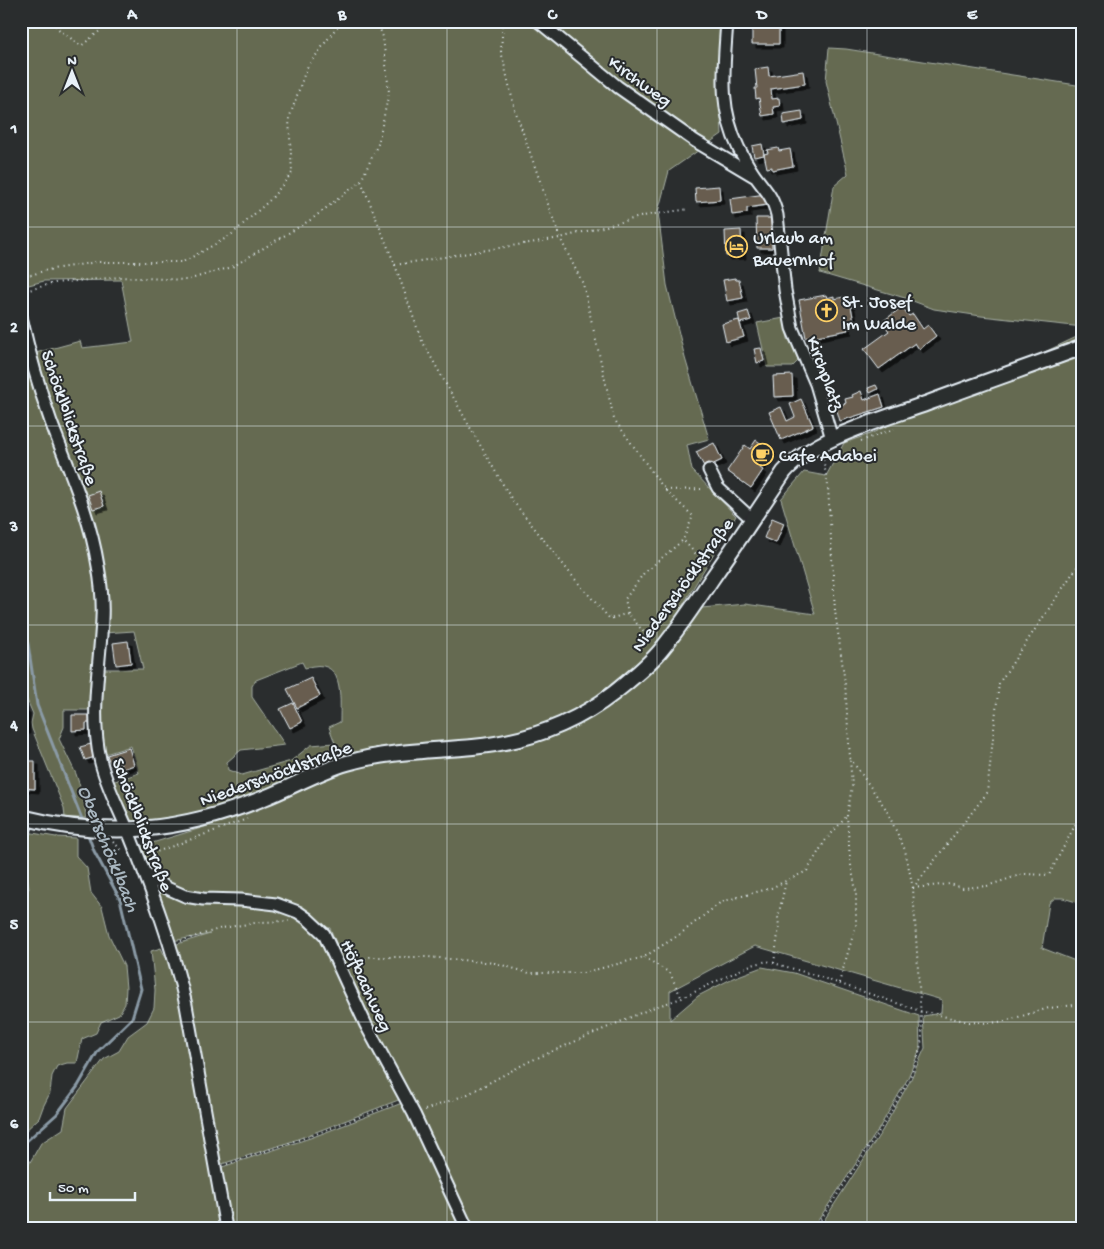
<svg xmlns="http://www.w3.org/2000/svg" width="1104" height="1249" viewBox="0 0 1104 1249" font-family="'Gochi Hand',sans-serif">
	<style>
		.green { fill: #656b51; stroke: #a6aea4; fill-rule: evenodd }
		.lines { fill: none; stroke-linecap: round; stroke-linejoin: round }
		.stream { stroke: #8a9aa6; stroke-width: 3 }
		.building { fill: #675d4f; stroke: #e8f1f8; filter: url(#shadow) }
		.minor-casing { stroke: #e8f1f8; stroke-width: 15 }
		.major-casing { stroke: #e8f1f8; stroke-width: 18 }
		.path { stroke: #e8f1f8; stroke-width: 2; stroke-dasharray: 1 4; stroke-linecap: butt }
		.minor { stroke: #2a2d2e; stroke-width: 11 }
		.major { stroke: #2a2d2e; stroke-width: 14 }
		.grid { fill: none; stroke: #e8f1f8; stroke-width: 1; stroke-opacity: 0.55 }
		.labels { text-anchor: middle; stroke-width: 4; stroke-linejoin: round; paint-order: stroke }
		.street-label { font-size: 19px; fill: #e8f1f8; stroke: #2a2d2e }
		.poi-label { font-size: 19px; fill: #e8f1f8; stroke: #2a2d2e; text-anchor: start }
		.water-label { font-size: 20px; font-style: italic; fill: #a9b7c1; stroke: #2a2d2e }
		.neatline { fill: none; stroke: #e8f1f8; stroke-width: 2 }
		.grid-label { font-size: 16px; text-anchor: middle; font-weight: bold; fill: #e8f1f8 }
	</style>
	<defs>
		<filter id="shadow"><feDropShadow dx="4" dy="4" stdDeviation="0" flood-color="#0009"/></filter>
	</defs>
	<rect width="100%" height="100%" fill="#2a2d2e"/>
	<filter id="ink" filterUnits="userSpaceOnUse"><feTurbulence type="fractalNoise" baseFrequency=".02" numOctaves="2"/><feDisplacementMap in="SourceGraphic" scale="10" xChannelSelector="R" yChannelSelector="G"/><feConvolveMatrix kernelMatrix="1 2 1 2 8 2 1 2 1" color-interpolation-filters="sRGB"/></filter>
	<g filter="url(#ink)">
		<path class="green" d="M21,21H724L719,87L722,134L669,171L658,212L667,285L685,358L709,439L687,445L692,470L736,516L680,610L745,604L815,614L781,499L804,472L826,476L844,443L870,434L1083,334V904L1063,898H1055L1049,903L1042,948L1083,964V1228H819L882,1131L910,1081L925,1048L923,1016L941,1013L942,1000L755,946L670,991V1020L698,996L733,978L762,967L794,973L919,1016L920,1049L907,1080L878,1130L813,1228H472L354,987L330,928L311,923L320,934L401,1099L290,1142L219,1165L174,945L210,934L172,941L139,847L211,825L206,810C190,816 144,828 129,819L112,782L139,773L131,746L102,755L100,746L101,669H143L134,631L104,633L103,581L32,354L80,341L82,348L133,342L121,280L44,281L21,287ZM302,662L305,668C345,655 340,696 340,722L329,727L335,743L311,745L291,761L242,775L228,770L227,762L241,750L285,745L252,697V686L256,680Z
			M829,48L846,49L1083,86V327L981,316L934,309L905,298L820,273L834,186L848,174L826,81Z
			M784,318L788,339L797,352L798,361L792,367H767L757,323Z
			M21,341C32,383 44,424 61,464C73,492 83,520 90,551C101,603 94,657 91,710H64V727L59,739L76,774L84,799L86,818H65L64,808L32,729L31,723L33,714L21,686Z
			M21,831L56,837L76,838V856L87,868L91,893L102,907L109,935L124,966L126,988L125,1004L119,1014L101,1022L96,1033L82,1039L77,1063H67L57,1066L52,1076L50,1093L43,1107L39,1118L21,1135V892L29,889Z
			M161,948L174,974L220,1228H21V1178L41,1143L63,1129L67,1108L104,1059L119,1051L128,1036L147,1022L154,1008L155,990L151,951Z
			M402,1103L462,1228H231L219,1168L313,1137Z"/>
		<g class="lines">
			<path class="stream" d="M21,612L24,617L37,705L84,824
				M21,1146L57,1114L78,1086L98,1051L132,1018L141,989L120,899L94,851L87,832"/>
		</g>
		<path class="building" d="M757,21H774V26H779V44H752V27H757Z
			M768,67L769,76L803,71L805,84L771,89L772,99L779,98L780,106L773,107L774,114L762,116L759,98L756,99L755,88H757L755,69Z
			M802,111L803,120L784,124L783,114Z
			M762,144L764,155L754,157L752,146Z
			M778,148L779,151L790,149L793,166L772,170V167L767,168L764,154L768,153L767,150Z
			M719,186L720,200L696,202L695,188Z
			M766,194L767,205L747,208V213L732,215L730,199Z
			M756,218H771L772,248H757Z
			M741,230L742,255L726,256L725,231Z
			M735,278L736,280H739L743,298L727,301L723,280Z
			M826,295L827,298L834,296V299L849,296L854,322L846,323L848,330L806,338L799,300Z
			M902,307L909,316L913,314L923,329L928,325L936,336L919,349L915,343L879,369L864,349L889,331L882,322Z
			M748,311L751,320L740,323L738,314Z
			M739,320L744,337L726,342L722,324Z
			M761,348L764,361L757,363L754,349Z
			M792,375L793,396L774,397L773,376Z
			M876,385L878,389L870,393L868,388Z
			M861,391L864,400L880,394L884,407L840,421L836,407L846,403L845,399L853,397L852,395Z
			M801,399L813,426L781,440L769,412L781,407L787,421L795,417L790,404Z
			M756,440L772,451L760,468L763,470L751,488L727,471L745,445L750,449Z
			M714,443L722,460L705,468L696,452Z
			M99,491L104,506L93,509L88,495Z
			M772,518L784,523L776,543L764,538Z
			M128,641L131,663L116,665L113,643Z
			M311,678L320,696L297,708L287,689Z
			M21,703H23V709H26V730H21Z
			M293,703L302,722L290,728L280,709Z
			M72,715H90V723H86V730L72,731Z
			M91,744L95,757L85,760L80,747Z
			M129,748L134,765L123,769L120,763L111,766L107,755Z
			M21,761H35V789L21,788Z"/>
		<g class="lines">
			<defs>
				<path id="minor" d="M538,21L618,87L695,141L754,176
					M727,21C724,68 718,106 739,149C744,158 749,168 755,176C766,191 772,195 777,215L785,290L792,328L816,384L832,439
					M21,317C29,353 39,388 51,422C69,470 90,515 98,566C101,583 103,601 102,619C100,665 90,713 100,759C106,786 120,810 130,836C152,891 173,947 186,1005L226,1228
					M709,470L718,488L752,519
					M25,829L27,818
					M144,872L167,888L185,896L203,899L241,900L276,904L298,912L308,919L324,934L366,1025L414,1114L467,1228"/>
				<path id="major" d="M21,817C109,839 181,832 264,798C292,787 319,771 347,763C388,751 431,751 473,747C524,742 573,725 614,693C630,680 648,666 661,650C679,628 695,604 711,580C736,544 760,508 784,472C815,437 884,419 928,403C979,384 1031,366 1083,347"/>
			</defs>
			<use href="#minor" class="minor-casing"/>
			<use href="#major" class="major-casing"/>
			<path class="path" d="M53,21L57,28L81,46L101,30L103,21
				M503,21L501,51L515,110L560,238L583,284L614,419L665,490L693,516L683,540
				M361,181L378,144L389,92L383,37L377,21
				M395,265L560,238L648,215L689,209
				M21,278L47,270L97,262H183L230,236L271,199L292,173L289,119L306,69L336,28L343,21
				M21,292L55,283L120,277L187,280L232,267L312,219L361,181L395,265L421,339L472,431L512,500L574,578L610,619L628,613L651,641
				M861,441L894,429
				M665,490L705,489
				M628,613L625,599L644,573L683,540L706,565
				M113,842L124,852
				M148,855L247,819
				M913,888L987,793L999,683L1083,558
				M913,888L950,884L963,888L987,886L1023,874L1049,875L1083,810
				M181,941L222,928L261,922L289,921
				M644,957L670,973L681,997
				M774,963L779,927L778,917L786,881
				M351,965L370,957H428L495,963L529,973H583L644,957L679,935L721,902L771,888L807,871L825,841L847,816
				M839,983L856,925V891L850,860L847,816L852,786L850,759
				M425,1110L468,1094L528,1062L652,1008L682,998L748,966L767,961L814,975L920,1011L969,1022L991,1023L1005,1021L1049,1008L1083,1004
				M227,1164L313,1135L396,1103
				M815,1228C840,1190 866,1153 889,1115C903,1090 921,1063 922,1034L913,888L905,850L886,809L850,758L845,683L835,611L828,486L823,458"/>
			<use href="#minor" class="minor"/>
			<use href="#major" class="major"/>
		</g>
	</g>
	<path class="grid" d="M237,21V1228M447,21V1228M657,21V1228M867,21V1228M21,227H1083M21,426H1083M21,625H1083M21,824H1083M21,1022H1083"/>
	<defs>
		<symbol id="hotel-ring" viewBox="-11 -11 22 22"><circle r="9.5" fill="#2a2d2e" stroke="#ffd166" stroke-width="1.5"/><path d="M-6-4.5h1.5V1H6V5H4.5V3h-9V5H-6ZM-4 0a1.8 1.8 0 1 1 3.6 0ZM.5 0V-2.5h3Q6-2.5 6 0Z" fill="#ffd166"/></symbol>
		<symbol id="church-ring" viewBox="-11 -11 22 22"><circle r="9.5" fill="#2a2d2e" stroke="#ffd166" stroke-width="1.5"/><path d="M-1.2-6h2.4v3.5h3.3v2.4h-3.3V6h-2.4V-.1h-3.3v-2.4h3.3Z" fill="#ffd166"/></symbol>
		<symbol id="cafe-ring" viewBox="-11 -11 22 22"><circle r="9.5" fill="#2a2d2e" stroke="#ffd166" stroke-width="1.5"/><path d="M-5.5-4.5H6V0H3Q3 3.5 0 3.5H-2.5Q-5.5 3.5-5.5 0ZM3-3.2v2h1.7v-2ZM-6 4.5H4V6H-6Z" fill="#ffd166"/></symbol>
	</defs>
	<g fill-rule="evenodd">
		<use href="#hotel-ring" x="724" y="234" width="25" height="25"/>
		<use href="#church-ring" x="814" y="298" width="25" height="25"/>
		<use href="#cafe-ring" x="750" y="442" width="25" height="25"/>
	</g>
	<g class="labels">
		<g class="street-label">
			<text transform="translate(641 80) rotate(36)" y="7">Kirchweg</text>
			<text transform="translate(827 373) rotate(70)" y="7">Kirchplatz</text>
			<text transform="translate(71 417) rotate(71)" y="7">Schöcklblickstraße</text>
			<text transform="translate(681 584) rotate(-54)" y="7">Niederschöcklstraße</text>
			<text transform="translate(275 772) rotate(-20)" y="7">Niederschöcklstraße</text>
			<text transform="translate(144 824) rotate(69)" y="7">Schöcklblickstraße</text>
			<text transform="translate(368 985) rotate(65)" y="7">Höfbachweg</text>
		</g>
		<g class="poi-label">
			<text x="753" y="243">Urlaub am<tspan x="753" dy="22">Bauernhof</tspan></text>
			<text x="842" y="307">St. Josef<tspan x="842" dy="22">im Walde</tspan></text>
			<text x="779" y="461">Cafe Adabei</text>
		</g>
		<g class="water-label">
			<text transform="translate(110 848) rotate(68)" y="7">Oberschöcklbach</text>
		</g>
	</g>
	<rect width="1104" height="1249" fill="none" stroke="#2a2d2e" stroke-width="55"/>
	<g transform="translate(72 72)" stroke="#2a2d2e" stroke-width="4" paint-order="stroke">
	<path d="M0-4L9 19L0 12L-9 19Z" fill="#e8f1f8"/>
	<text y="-8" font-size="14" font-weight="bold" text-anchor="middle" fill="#e8f1f8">N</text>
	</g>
	<path d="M50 1192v8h85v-8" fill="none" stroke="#e8f1f8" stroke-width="2.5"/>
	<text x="58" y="1192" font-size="15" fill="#e8f1f8" stroke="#2a2d2e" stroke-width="4" paint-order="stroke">50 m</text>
	<rect x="28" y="28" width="1048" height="1194" class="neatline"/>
	<g class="grid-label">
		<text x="132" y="19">A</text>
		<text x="342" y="19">B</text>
		<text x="552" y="19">C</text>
		<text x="762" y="19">D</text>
		<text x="972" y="19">E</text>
		<text x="14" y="133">1</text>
		<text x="14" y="332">2</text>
		<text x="14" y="531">3</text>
		<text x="14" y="730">4</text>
		<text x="14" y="929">5</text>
		<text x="14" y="1128">6</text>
	</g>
</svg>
